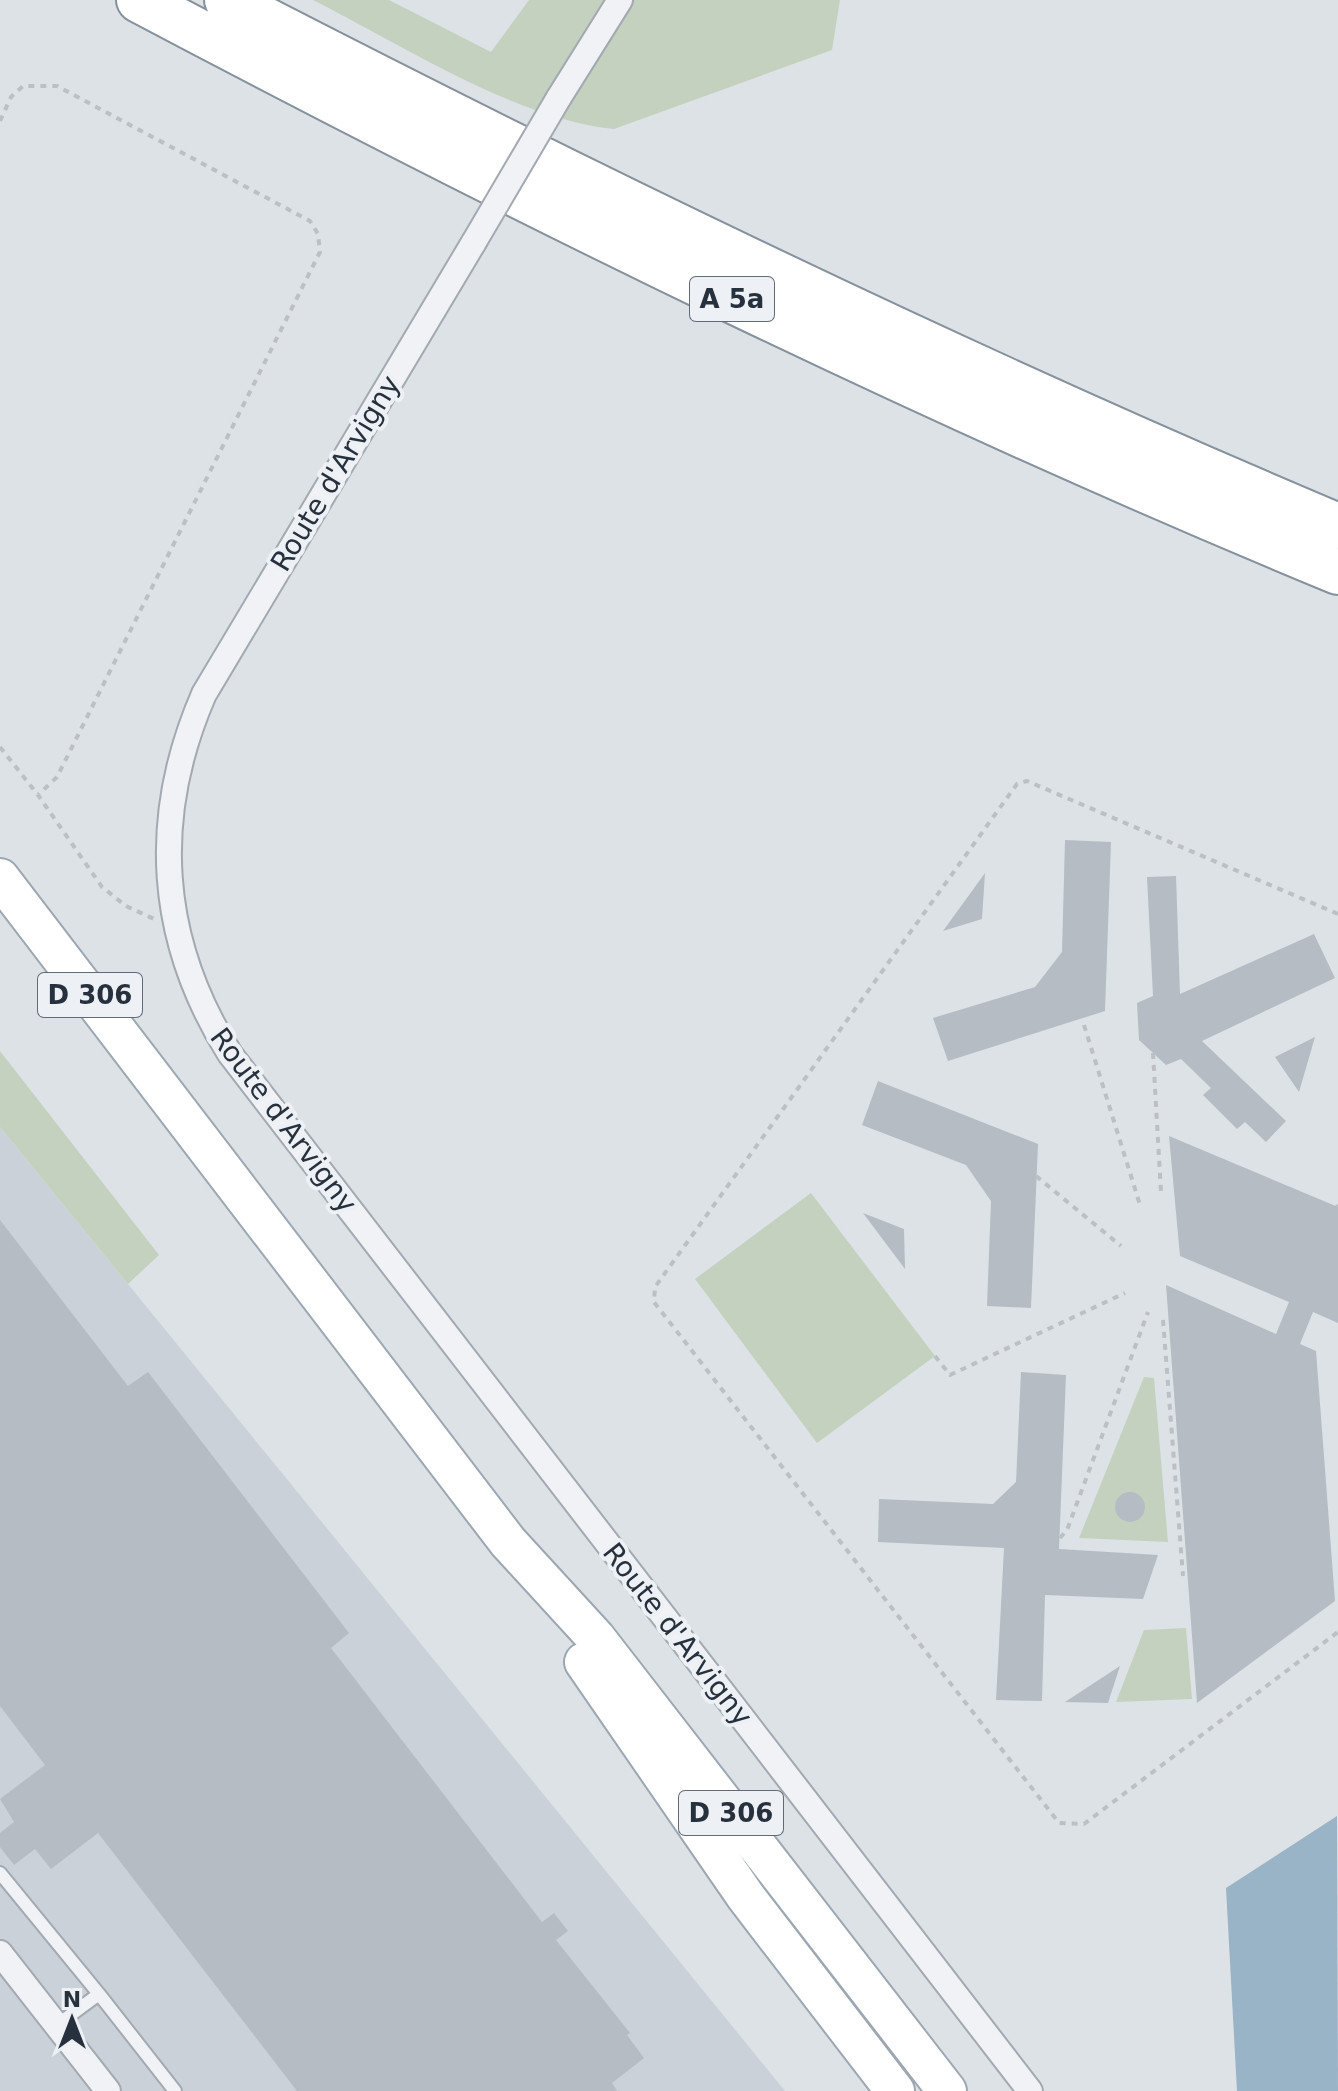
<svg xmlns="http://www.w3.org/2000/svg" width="1338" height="2091" viewBox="0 0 1338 2091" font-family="'DejaVu Sans',sans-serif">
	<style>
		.built { fill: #cbd1d9 }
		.green { fill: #c5d1bf }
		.water { fill: #99b3c7 }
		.building { fill: #b5bcc4 }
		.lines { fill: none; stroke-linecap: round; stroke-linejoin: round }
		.service-casing { stroke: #a3a9b1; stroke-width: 16 }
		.minor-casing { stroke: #a3a9b1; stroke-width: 28 }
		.primary-casing { stroke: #9da7b2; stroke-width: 42 }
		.motorway-casing { stroke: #85919d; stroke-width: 48 }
		.path { stroke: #bcc0c5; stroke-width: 4; stroke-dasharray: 6 6; stroke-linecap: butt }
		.service { stroke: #f0f2f5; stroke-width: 12 }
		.minor { stroke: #f0f2f5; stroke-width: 24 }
		.primary { stroke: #fff; stroke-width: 38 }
		.motorway { stroke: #fff; stroke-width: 44 }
		.minor-bridge-casing { stroke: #a3a9b1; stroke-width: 28; stroke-linecap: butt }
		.minor-bridge { stroke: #f0f2f5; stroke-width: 24 }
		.labels { text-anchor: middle; stroke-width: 8; stroke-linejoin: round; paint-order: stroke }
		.shield { fill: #edf1f5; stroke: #626b74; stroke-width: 2 }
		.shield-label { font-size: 26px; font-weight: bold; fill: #27313d }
		.street-label { font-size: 28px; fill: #27313d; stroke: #edf1f5 }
	</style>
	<rect width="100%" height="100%" fill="#dde2e7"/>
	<path class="built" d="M0,1127L128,1284L785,2091H0Z"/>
	<path class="green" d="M313,0H389L491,52L529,0H840L832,50L614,129C518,120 400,44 313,0Z
		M0,1051L159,1255L128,1284L0,1127Z
		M811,1193L935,1356L817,1443L695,1279Z
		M1144,1377L1154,1378L1168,1542L1079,1538Z
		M1186,1628L1192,1699L1116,1702L1144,1630Z"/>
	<path class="water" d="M1337,1816L1338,2091H1237L1226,1888Z"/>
	<path class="building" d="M1065,840L1111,842L1105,1011L948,1061L933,1018L1035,987L1062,952Z
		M985,873L982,919L943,931Z
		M1176,876L1180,994L1314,934L1335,978L1202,1041L1286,1121L1266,1142L1245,1122L1237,1129L1203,1095L1211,1088L1181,1059L1166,1065L1139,1040L1137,1003L1153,996L1147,877Z
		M1315,1037L1299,1092L1275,1057Z
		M878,1081L1038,1144L1031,1308L987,1306L991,1201L966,1165L862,1125Z
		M1169,1136L1338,1207V1323L1313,1312L1300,1344L1316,1351L1335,1601L1197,1703L1166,1285L1276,1334L1289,1302L1180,1256Z
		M863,1213L904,1229L905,1269Z
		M0,1220L128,1386L148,1372L349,1633L331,1648L542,1922L554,1913L568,1931L556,1940L630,2033L627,2035L644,2058L612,2083L617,2091H297L98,1833L51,1869L35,1849L14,1865L0,1847V1833L14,1822L0,1799L45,1765L0,1706Z
		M1021,1372L1066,1375L1059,1549L1158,1555L1143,1599L1045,1595L1042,1701L996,1700L1004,1548L878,1542L879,1499L993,1504L1016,1482Z
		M1115 1507a15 15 0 1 1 30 0a15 15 0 1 1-30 0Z
		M1120,1666L1108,1703L1065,1702Z"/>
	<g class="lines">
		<defs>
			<path id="service" d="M0,1873L99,1994
				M57,2025L99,1994L175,2091"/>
			<path id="minor" d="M558,99L620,0
				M474,242L204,694C150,818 158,940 230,1054L1030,2091
				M0,1953L108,2091"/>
			<path id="primary" d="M0,878L508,1542L596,1638L947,2091
				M584,1662L746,1897L895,2091"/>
			<path id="motorway" d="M139,0C530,207 929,403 1338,572
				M227,0C591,188 960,367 1338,526"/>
		</defs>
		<use href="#service" class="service-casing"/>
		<use href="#minor" class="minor-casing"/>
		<use href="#primary" class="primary-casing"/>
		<use href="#motorway" class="motorway-casing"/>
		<path class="path" d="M0,121L11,97L23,86H57L310,221L318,234L320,252L57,777L38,795
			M0,747L38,795L102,887L126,906L154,919
			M1338,914L1027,781L1017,784L655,1287L654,1302L1059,1823L1084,1824L1338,1632
			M1084,1025L1140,1205
			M1153,1053L1161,1192
			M1036,1176L1121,1246
			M1337,1207L1338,1205
			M1163,1320L1183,1576
			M935,1356L950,1375L1125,1293
			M1060,1538L1067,1530L1148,1312"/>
		<use href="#service" class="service"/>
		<use href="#minor" class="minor"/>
		<use href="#primary" class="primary"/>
		<use href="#motorway" class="motorway"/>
		<defs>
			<path id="minor-bridge" d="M474,242L558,99"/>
		</defs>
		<use href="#minor-bridge" class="minor-bridge-casing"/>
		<use href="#minor-bridge" class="minor-bridge"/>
	</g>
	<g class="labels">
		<g class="shield">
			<rect x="690" y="277" width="84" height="44" rx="6"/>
			<rect x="38" y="973" width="104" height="44" rx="6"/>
			<rect x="679" y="1791" width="104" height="44" rx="6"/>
		</g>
		<g class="shield-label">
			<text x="732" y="308">A 5a</text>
			<text x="90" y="1004">D 306</text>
			<text x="731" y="1822">D 306</text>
		</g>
		<g class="street-label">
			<text transform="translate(335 473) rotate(-59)" y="10">Route d'Arvigny</text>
			<text transform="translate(284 1120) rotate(53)" y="10">Route d'Arvigny</text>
			<text transform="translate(678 1634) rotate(52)" y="10">Route d'Arvigny</text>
		</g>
	</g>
	<g transform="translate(72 2019)" stroke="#edf1f5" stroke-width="6" paint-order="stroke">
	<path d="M0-6L14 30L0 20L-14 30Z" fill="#27313d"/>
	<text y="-12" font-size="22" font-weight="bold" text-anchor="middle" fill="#27313d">N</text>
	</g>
</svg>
